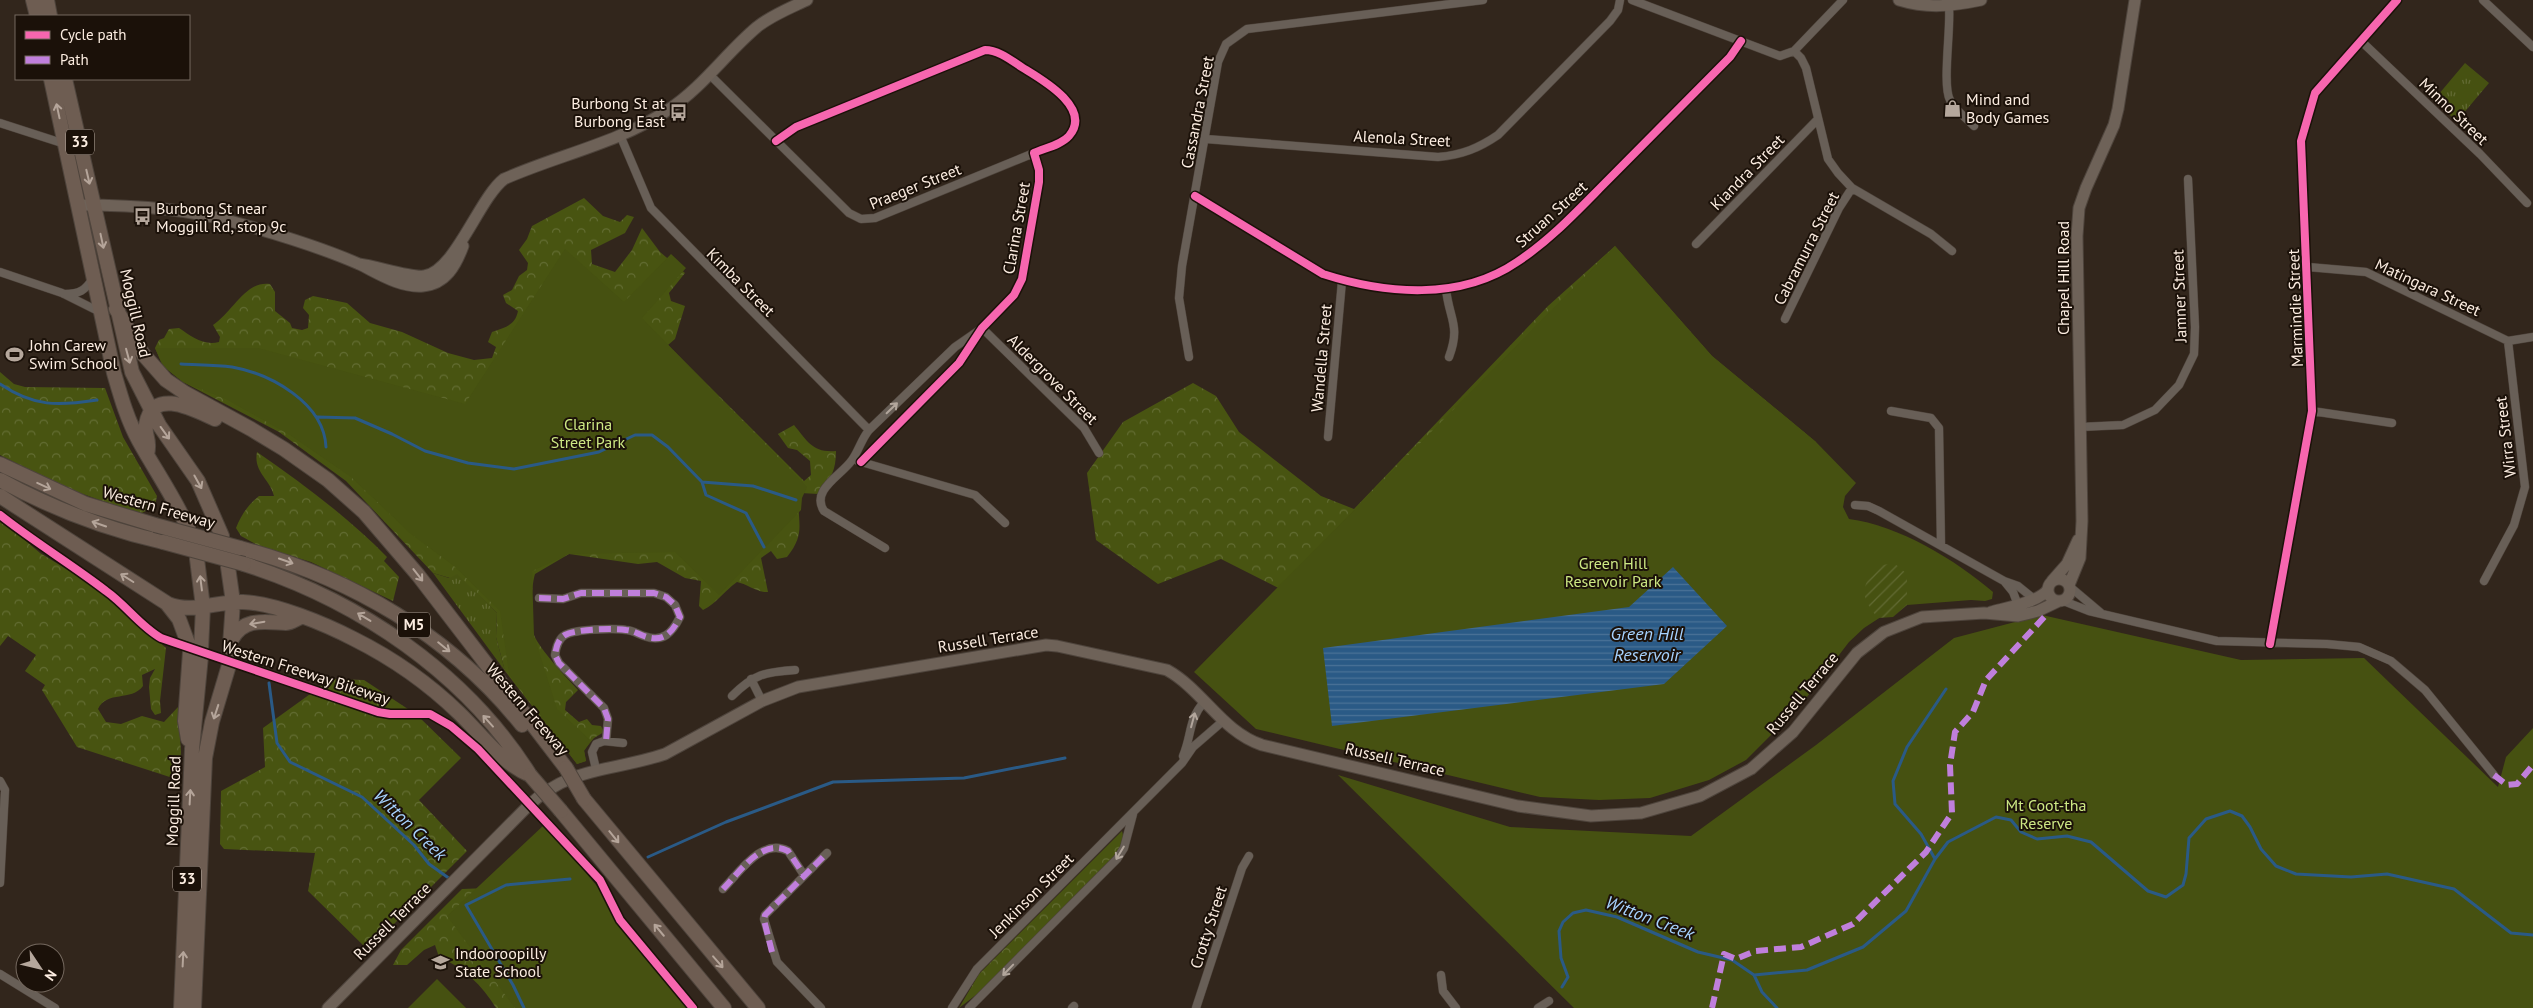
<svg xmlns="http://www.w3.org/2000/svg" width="2533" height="1008" viewBox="0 0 2533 1008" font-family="'PT Sans',sans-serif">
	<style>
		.grass { fill: url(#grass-tufts) }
		.forest { fill: url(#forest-crowns) }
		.park { fill: #465111 }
		.garden { fill: url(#garden-furrows) }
		.water { fill: url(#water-rules) }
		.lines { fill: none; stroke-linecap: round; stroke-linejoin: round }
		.stream { stroke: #2a5a86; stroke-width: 3 }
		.street-casing { stroke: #4e443c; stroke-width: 9 }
		.secondary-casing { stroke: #4e443c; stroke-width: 13 }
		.highway-casing { stroke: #4e443c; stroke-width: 16 }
		.street { stroke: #685f57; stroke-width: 8 }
		.secondary { stroke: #6e6258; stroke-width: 11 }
		.highway { stroke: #6e5d52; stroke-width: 14 }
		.highway-bridge-casing { stroke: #4e443c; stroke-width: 16; stroke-linecap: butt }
		.highway-bridge { stroke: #6e5d52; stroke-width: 14 }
		.quiet { stroke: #c07fdc; stroke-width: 6; stroke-dasharray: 12 6; stroke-linecap: butt }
		.cycleway-casing { stroke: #1b1109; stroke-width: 11 }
		.cycleway { stroke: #f766af; stroke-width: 8 }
		.oneway { stroke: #b5a59a }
		.oneway2 { stroke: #b2a69c }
		.labels { text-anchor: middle; stroke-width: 4; stroke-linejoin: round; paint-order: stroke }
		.shield { fill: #1b1109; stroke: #b8aba0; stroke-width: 1 }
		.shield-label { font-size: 15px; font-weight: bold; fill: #fcede1 }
		.poi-label { font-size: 16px; fill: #fcede1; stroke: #1b1109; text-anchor: start }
		.street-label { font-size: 16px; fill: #fcede1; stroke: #1b1109 }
		.park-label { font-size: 16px; fill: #cde884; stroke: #1b1109 }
		.water-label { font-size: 18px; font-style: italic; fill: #a6d2fe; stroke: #1b1109 }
	</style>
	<defs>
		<pattern id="grass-tufts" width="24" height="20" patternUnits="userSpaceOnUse" patternTransform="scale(1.25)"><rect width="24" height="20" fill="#465111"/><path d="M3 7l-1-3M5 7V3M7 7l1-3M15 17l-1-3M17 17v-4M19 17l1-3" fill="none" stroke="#626a33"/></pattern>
		<pattern id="forest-crowns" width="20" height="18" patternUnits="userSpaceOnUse" patternTransform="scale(1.25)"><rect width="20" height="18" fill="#485411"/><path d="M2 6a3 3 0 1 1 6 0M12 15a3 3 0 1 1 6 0" fill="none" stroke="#636d33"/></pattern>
		<pattern id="garden-furrows" width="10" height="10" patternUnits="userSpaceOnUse" patternTransform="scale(1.25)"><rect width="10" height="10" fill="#465111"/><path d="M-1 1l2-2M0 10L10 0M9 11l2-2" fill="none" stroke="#626a33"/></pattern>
		<pattern id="water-rules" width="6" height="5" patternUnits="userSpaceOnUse" patternTransform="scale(1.25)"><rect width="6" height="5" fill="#2a5a86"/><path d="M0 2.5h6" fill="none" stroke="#4a7297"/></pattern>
	</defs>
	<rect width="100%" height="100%" fill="#32261c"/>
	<path class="grass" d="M2465,63L2489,83L2457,121L2433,101Z
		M433,573L449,578L457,573L497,613L496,637L505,671Z"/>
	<path class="forest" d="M584,198L603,216L620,222L627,215L634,217L625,233L591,250L592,264L615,272L632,250L642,228L660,252L685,273L669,293L671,301L685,306L675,339L668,345L804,481L811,475L810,461L797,450L788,448L778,434L794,425C808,442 813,453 836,451C836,470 831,479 819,494L800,493C795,521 808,531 787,557L777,559L771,551L761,558L768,592C758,593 747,584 737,582C724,591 717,603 703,610L699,606L701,581L685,578L657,562L638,564L569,554L535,574C531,586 530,623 534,635C540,650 567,678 578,690L566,702L565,710L579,722L587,719L592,725L601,726L604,732L594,738L584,750L586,761L577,764L505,671L496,637L497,613L457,574L450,578L433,573L346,481L279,432L183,382L163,366L155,348L159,340L164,338L169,329L179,328C191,336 203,346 219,342L220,337L213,325C232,313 246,280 270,284L275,292V311L290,323L292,328L302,330L308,328L309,315L303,308L305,300L313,296L347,303L370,323L402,332L448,353L474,360L492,358L496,347L488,342L492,332C505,327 515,326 518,311L506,303L503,295L512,290L519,276L527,270L528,263L519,250L527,239L532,226Z
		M1615,246L1712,356L1816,442L1699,511L1338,618L1221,559L1158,584L1096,540L1087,473L1123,422L1193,383L1216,396L1239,432L1321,496L1354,509L1548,306Z
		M0,372L14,384L25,387L105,388L123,437L157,496L155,506L142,513H135L64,487L0,455Z
		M257,452C303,484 348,517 387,557L384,561L399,577L393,601L311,562L259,546L241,536L236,528C241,515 248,505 259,496H274C270,479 253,472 257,452Z
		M0,519L40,553L104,592L166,648L160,701L161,713L155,715L151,709L149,687L150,678L155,669L142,675L143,686C131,702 107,690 98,709L106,722L121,724L142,716L164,722L178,707L181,752L179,780L77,747L42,690L45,685L25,671L36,655L8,636L0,646Z
		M331,679L364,680L417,715L461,758L419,800L467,851L368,950L308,891L315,853L224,849L220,844L221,791L265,767L263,728Z
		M1122,831C1126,842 1117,853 1110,861L981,991L959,1008L979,974Z
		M488,888L666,1008H496C483,986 463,967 439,957L435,945L424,950L407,965H393L401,950L462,889Z"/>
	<path class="park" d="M1615,246L1712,356L1816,442L1856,483L1845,496L1843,507L1849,519C1898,525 1956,560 1993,592L1992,599L1985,601L1971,600L1907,605L1887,613L1864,628L1849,642L1800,706L1746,760L1709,780L1650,798L1599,800L1540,797L1256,729L1194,672Z
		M565,249L624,302L671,254L686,268L642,318L807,487L802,498L801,510L719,595L675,552L569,554L532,571L534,636L557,709L591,741L584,751L586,761L577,764L509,674L500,611L454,566L411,534L351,477L290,435L226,399L183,382L163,366L155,348H258L465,404Z
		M2042,615L2241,660L2364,658L2498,787L2506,757L2533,728V1008H1574L1338,775L1510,827L1691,836L1816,745L1954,638Z
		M545,824L699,1008H515L447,916Z
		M437,979L466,1008H408Z"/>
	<path class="garden" d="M1894,563L1907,574V605L1893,617L1878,618C1860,597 1860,588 1877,566Z"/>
	<path class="water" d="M1673,567L1727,626L1664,684L1332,726L1323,648L1629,607Z"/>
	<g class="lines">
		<path class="stream" d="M181,364C198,365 215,365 232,367C271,374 324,403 326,447
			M0,384C34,407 58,406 97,400
			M317,417L355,418L392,434L425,451L468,463L514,469L599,452L635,435H652L668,447L702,482L753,486L796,500
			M702,482L706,495L746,513L764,547
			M269,683L277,743L290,762L362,797L414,845L429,864L450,879
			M648,857L726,822L833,782L964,778L1065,758
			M1935,859L1948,842L1996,817L2011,820L2021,832L2037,839L2067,836L2091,842L2148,891L2166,897L2183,885L2186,874L2189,838L2206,819L2230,811L2242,816L2250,827L2261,849L2276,866L2296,874L2351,877L2387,874L2454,889L2511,933L2533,935
			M1754,975L1807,970L1863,947L1906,911L1935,859L1921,834L1895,804L1893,781L1907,747L1946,689
			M1562,987L1568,977L1561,958L1559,931L1563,922L1573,913L1586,910L1617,917L1698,952L1732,960L1754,975L1762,992L1777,1008
			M524,1008L513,985L466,905L506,885L570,879"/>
		<defs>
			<path id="street" d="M1632,0L1780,56L1794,51L1843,0
				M2483,0L2533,47
				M1949,7C1951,29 1942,85 1950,100C1955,110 1966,118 1974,126
				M2361,41L2480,154L2527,203
				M1794,51L1801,58L1806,68L1828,159L1838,173L1852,188L1931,234L1952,251
				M710,75L849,213L861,219L875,218L1034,153
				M0,123L65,144
				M620,135L651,208L869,430
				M1206,139L1438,157C1462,155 1479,148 1498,135L1610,21L1618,10L1620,0
				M776,141L796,127L985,50C999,50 1012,61 1023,68C1041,79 1093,108 1069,136C1061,145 1045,148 1034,153L1039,170V182L1022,279L1014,295L982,328L959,363L861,462
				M1195,196L1323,274C1385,294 1460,301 1517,262C1552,239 1580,208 1610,178C1650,138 1690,97 1730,57L1741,41
				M1696,244L1818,119
				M2308,267L2366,272L2508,341L2533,337
				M0,272L62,293L102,313
				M1446,289C1449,319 1461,325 1449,357
				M64,294C79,294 85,291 93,278
				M1785,319L1839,208L1852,188
				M982,328L1084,428L1099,453
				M1189,357L1179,298L1182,266L1218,62L1226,44L1247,29L1483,0
				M1891,411L1931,418L1939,428L1941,545
				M2312,411L2392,423
				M2080,427L2123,425L2155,410L2179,385L2194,354L2195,327L2188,179
				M1328,437L1342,281
				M858,461L975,495L1005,523
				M1855,505L1868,506L1879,511L2004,581L2018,586L2034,599
				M885,548L824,511C810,490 842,475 852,460C859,450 861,440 869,430L955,347L981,329
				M2004,581L2013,592L2018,605
				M2484,581L2514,525L2525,487L2508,341
				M2069,586L2101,613
				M539,598L563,599L581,593H654L666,597L675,605L680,617C672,633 663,643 644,636C638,634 632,630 626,630C614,628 576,629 565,635C558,639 556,648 555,655L559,663L604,708L608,719L606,741
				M2061,600L2089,611L2217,641L2327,644L2359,647L2391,661L2425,690L2494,775
				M2270,644L2312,411L2301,141L2315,93L2397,0
				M751,679L762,701
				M732,696C754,674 765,672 795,670
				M1183,756C1192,735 1188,720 1204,702
				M596,769L592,752L596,744L604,741L623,743
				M0,781L5,790L0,883
				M723,889C739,873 762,837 788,851L804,875
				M0,974L55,1008
				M1441,975L1443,991L1456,1008
				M821,1008L777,962L764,919L765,915L827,853
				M952,1008L977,969L1182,763L1193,747L1223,721
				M969,1008L1117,859L1124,848L1133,814
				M1072,1008L1074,1006
				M1196,1008L1242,868L1249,856
				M1538,1008L1549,1001"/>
			<path id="secondary" d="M1899,0C1928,9 1952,6 1981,0
				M79,205C130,205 188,208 237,223C277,234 320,247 359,264C378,273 400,288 423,286C446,284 456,265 463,246
				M359,264C376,266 411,278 424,276C455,272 479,198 504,179C558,155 619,143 668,110C703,87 726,53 757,27C772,15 790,8 807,0
				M2048 590a11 11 0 1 1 22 0a11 11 0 1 1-22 0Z
				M2052,581L2067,564L2078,540
				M2069,585L2080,558L2082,521L2077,236L2079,208L2086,188L2114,125L2118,109L2135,0
				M1991,612C2005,608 2041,602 2048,589
				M328,1008L528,806C572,765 612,772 665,754L762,701L798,687L1046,645L1057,646L1167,670C1203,690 1222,732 1262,745L1518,806L1591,816L1641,813L1700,796L1751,769L1793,732L1857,653L1884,632L1922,617L1984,613L2018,616L2038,611L2059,601"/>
			<path id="highway" d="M33,0L37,16
				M47,0L50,16
				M51,79L114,373C121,397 127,419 139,441C155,470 174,497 188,528
				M65,79L132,372L159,425L198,481L222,536
				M116,309L143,354L166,380L185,393L251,429L284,449L328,480L364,512L418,575L566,768
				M147,455C151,438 144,437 146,425C152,386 195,410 215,419
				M0,464L86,504L155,525
				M0,480C51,508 106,529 163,542
				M0,496L168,604C194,614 216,601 243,602C275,603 325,624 354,639C392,658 428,683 459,713C482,735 501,763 530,775
				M240,548C350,577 450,635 522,725
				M197,559L203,607L201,650
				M244,564C358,600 466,673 530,775
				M228,567L233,602L229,660
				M168,605L179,619L189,646
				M232,639C244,617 266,622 286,623C291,623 296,619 301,617
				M188,739L185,721L190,652
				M584,799L758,1008
				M561,811L724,1008
				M181,1008L192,749L201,656
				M194,1008L205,758L212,722L229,665"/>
		</defs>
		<use href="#street" class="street-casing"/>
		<use href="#secondary" class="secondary-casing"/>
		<use href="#highway" class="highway-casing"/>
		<use href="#street" class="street"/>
		<use href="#secondary" class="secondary"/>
		<use href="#highway" class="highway"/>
		<defs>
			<path id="highway-bridge" d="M155,525L240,548
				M163,542L244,564
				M566,768L584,799
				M530,775L561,811"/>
		</defs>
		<use href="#highway-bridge" class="highway-bridge-casing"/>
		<use href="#highway-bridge" class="highway-bridge"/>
		<path class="quiet" d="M539,598L563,599L581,593H654L666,597L675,605L680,617C672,633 663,643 644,636C638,634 632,630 626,630C614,628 576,629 565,635C558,639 556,648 555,655L559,663L604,708L608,719L606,741
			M2494,775L2507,785L2517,784L2533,765
			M723,889C739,873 762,837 788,851L804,875
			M772,952L764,920L765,915L827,853
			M1712,1008L1724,954L1736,959L1755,951L1801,947L1853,924L1926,852L1952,813L1950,765L1955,732L1973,712L1986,680L2048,613"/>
		<defs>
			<path id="cycleway" d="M776,141L796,127L985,50C999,50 1012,61 1023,68C1041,79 1093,108 1069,136C1061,145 1045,148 1034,153L1039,170V182L1022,279L1014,295L982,328L959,363L861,462
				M1195,196L1323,274C1385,294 1460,301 1517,262C1552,239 1580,208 1610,178C1650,138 1690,97 1730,57L1741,41
				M0,515C34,542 71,564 106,591C126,605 140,626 161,638L378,712L390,714H430L451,726L478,749L600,880L620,920L693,1008
				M2270,644L2312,411L2301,141L2315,93L2397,0"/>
		</defs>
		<use href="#cycleway" class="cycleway-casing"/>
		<use href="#cycleway" class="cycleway"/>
	</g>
	<defs><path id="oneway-shaft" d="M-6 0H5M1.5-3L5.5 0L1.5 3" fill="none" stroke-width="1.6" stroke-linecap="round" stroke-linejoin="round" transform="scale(1.25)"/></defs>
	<g class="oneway">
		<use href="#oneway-shaft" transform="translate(58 111) rotate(-102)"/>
		<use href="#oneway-shaft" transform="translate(88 177) rotate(77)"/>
		<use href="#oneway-shaft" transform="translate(102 241) rotate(78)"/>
		<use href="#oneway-shaft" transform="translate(128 356) rotate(75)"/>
		<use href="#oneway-shaft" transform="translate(165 433) rotate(54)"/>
		<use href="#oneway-shaft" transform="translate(198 482) rotate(61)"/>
		<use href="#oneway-shaft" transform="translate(44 486) rotate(25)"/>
		<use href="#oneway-shaft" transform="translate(99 524) rotate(-161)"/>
		<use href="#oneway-shaft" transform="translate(286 561) rotate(19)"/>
		<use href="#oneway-shaft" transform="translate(418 575) rotate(52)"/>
		<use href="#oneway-shaft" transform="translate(127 578) rotate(-148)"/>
		<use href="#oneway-shaft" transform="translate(201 583) rotate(-97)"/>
		<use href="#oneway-shaft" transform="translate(364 617) rotate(-149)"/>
		<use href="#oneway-shaft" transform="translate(257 623) rotate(170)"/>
		<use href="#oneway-shaft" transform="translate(444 647) rotate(39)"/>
		<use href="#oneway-shaft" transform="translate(216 712) rotate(108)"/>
		<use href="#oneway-shaft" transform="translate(488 721) rotate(-132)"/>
		<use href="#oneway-shaft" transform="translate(190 797) rotate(-87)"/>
		<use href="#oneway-shaft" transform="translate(614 837) rotate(51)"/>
		<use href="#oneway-shaft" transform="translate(659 930) rotate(-130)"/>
		<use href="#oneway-shaft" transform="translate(183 959) rotate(-87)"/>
		<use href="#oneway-shaft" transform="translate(718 962) rotate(49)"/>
	</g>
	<g class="oneway2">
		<use href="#oneway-shaft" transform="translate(892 408) rotate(-44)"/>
		<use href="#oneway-shaft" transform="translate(1193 720) rotate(-75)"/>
		<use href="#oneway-shaft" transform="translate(1120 853) rotate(121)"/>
		<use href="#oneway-shaft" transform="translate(1008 970) rotate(134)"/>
	</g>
	<defs>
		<symbol id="shop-bare" viewBox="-9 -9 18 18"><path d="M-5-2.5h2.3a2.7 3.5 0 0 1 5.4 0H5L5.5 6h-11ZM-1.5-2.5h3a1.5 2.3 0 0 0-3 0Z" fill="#b5a79c" stroke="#1b1109" stroke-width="2.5" paint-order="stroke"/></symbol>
		<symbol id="bus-bare" viewBox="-9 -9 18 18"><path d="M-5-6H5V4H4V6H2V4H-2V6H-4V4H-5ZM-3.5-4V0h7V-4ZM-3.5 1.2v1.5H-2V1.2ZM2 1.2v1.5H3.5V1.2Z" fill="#b5a79c" stroke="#1b1109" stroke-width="2.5" paint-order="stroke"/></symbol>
		<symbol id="stadium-bare" viewBox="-9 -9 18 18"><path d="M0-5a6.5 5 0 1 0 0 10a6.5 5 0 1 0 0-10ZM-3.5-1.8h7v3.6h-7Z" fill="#b5a79c" stroke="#1b1109" stroke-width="2.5" paint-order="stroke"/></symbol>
		<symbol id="school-bare" viewBox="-9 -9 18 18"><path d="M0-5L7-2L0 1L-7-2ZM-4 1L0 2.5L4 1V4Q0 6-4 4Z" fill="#b5a79c" stroke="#1b1109" stroke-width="2.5" paint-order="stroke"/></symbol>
	</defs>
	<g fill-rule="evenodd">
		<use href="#shop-bare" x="1940" y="96" width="25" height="25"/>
		<use href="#bus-bare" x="666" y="100" width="25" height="25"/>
		<use href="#bus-bare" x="130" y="204" width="25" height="25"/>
		<use href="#stadium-bare" x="2" y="342" width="25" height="25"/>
		<use href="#school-bare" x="428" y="950" width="25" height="25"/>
	</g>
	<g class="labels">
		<g class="shield">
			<rect x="66" y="129.5" width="28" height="25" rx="4"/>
			<rect x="398" y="612.5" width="32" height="25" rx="4"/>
			<rect x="173" y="866.5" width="28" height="25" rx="4"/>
		</g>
		<g class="shield-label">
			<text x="80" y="147">33</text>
			<text x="414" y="630">M5</text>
			<text x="187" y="884">33</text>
		</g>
		<g class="poi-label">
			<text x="1966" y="105">Mind and<tspan x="1966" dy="18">Body Games</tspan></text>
			<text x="665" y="109" text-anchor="end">Burbong St at<tspan x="665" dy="18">Burbong East</tspan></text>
			<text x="156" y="214">Burbong St near<tspan x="156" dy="18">Moggill Rd, stop 9c</tspan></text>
			<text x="29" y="351">John Carew<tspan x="29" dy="18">Swim School</tspan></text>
			<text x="455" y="959">Indooroopilly<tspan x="455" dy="18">State School</tspan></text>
		</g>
		<g class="street-label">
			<text transform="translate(2454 111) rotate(44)" y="6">Minno Street</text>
			<text transform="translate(1197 112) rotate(-79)" y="6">Cassandra Street</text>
			<text transform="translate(1402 138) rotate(3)" y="6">Alenola Street</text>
			<text transform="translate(1747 172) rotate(-46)" y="6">Kiandra Street</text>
			<text transform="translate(915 186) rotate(-22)" y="6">Praeger Street</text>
			<text transform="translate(1551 214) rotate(-42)" y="6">Struan Street</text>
			<text transform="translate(1016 228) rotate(-80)" y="6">Clarina Street</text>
			<text transform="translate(1806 248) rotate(-63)" y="6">Cabramurra Street</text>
			<text transform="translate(2063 278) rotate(-90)" y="6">Chapel Hill Road</text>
			<text transform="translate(741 282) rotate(45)" y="6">Kimba Street</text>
			<text transform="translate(2428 287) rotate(25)" y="6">Matingara Street</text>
			<text transform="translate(2179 296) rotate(-92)" y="6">Jamner Street</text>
			<text transform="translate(2295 308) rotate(-92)" y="6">Marmindie Street</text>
			<text transform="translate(136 313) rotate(77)" y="6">Moggill Road</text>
			<text transform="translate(1321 358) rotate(-85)" y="6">Wandella Street</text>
			<text transform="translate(1053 379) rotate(45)" y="6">Aldergrove Street</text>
			<text transform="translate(2505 437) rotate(-97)" y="6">Wirra Street</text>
			<text transform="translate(159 507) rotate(16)" y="6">Western Freeway</text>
			<text transform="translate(988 639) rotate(-9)" y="6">Russell Terrace</text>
			<text transform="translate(306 672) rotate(18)" y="6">Western Freeway Bikeway</text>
			<text transform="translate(1802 693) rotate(-50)" y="6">Russell Terrace</text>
			<text transform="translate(528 709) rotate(49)" y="6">Western Freeway</text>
			<text transform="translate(1395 759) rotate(13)" y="6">Russell Terrace</text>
			<text transform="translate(173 801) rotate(-88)" y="6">Moggill Road</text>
			<text transform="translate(1031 895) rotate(-45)" y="6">Jenkinson Street</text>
			<text transform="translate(392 921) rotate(-45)" y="6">Russell Terrace</text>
			<text transform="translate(1208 927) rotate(-72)" y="6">Crotty Street</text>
		</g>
		<g class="park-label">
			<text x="588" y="430">Clarina<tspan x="588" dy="18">Street Park</tspan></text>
			<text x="1613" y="569">Green Hill<tspan x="1613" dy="18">Reservoir Park</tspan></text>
			<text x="2046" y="811">Mt Coot-tha<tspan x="2046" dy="18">Reserve</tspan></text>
		</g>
		<g class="water-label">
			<text x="1647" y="640">Green Hill<tspan x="1647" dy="21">Reservoir</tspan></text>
			<text transform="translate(410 825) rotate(44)" y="6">Witton Creek</text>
			<text transform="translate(1650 918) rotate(21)" y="6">Witton Creek</text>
		</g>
	</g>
	<rect x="15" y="15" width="175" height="65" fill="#1b1109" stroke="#75695f"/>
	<rect x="25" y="31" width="25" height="8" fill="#f766af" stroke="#75695f"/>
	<text x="60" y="40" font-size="15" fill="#fcede1">Cycle path</text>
	<rect x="25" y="56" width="25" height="8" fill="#c07fdc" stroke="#75695f"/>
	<text x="60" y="65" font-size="15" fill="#fcede1">Path</text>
	<g transform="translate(40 968) rotate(125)"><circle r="24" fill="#1b1109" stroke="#75695f"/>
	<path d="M0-4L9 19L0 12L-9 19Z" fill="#b5a79c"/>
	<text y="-8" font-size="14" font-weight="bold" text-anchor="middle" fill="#fcede1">N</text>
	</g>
</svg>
